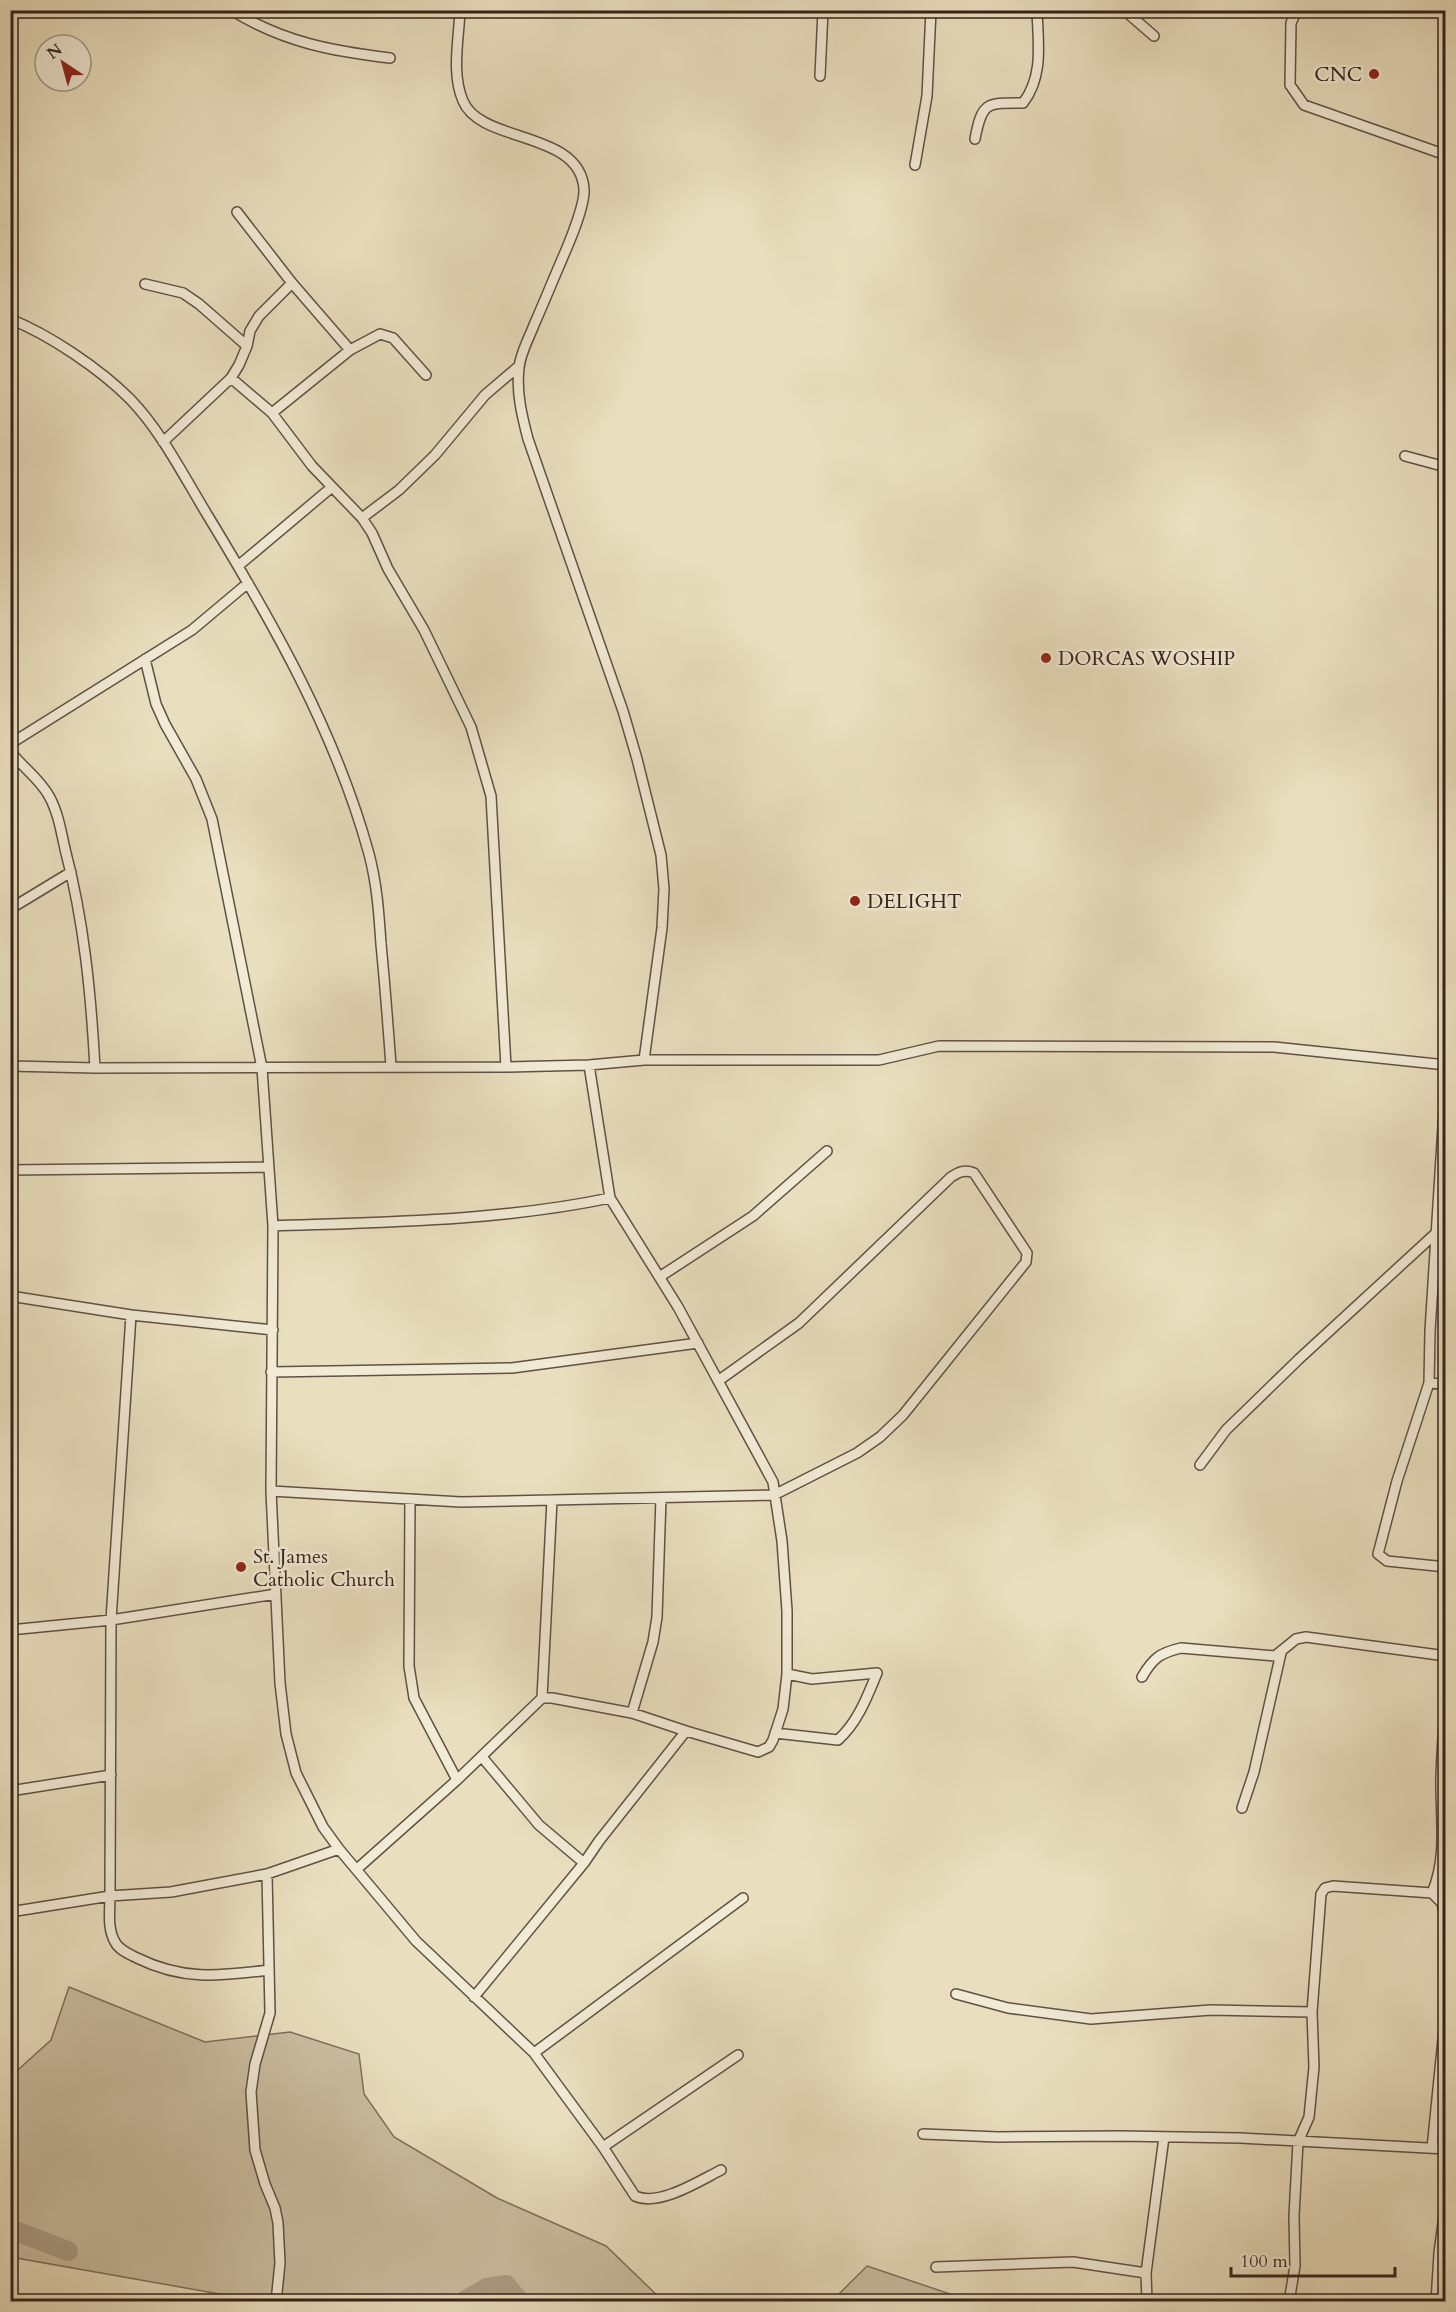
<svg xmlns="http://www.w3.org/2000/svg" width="1456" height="2312" viewBox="0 0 1456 2312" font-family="Cardo,serif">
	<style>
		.green { fill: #cabfa2; stroke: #7f705e; stroke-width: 1.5 }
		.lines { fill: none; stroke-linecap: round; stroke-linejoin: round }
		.river { stroke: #ab9f86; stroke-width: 20 }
		.minor-casing { stroke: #615143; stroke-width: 12 }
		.minor { stroke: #f1ead5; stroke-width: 9 }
		.poi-dot { fill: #8f2418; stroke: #f1ead5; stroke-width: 2 }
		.labels { text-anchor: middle; stroke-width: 5; stroke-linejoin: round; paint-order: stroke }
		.poi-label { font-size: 20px; fill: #34221a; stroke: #f1ead5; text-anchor: start }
	</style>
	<rect width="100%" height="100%" fill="#e9dfbe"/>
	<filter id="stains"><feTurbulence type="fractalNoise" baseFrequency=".00333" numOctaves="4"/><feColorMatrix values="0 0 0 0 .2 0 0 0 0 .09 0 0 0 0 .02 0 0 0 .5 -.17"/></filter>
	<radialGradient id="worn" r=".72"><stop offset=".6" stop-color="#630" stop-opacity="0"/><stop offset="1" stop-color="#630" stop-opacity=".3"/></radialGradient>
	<path class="green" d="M69,1987L205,2042L290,2032L359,2054L364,2094L394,2137L497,2198L606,2246L663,2301H259L11,2257L10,2077L51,2040Z
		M867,2266L953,2295V2301H832Z"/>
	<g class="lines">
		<path class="river" d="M10,2229L68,2251
			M466,2300L487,2288L506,2285L520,2302"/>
		<defs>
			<path id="minor" d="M231,10C283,42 331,51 390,58
				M460,10C459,39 451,73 463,101C481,144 580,130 584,189C585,203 572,236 566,250C555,275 545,300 534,325C529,338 520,354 519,368C516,392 522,416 528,439L623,711L637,759L661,855L664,889L662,928L644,1060
				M1124,10L1154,36
				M1297,10L1291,23L1290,85L1304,105L1446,155
				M820,76L823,10
				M975,139C982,101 987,103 1023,103C1044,76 1038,42 1037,10
				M915,165L927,96L931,10
				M237,212L292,283L350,350
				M145,284L183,293L199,304L247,346
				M10,319C50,335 100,369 130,399C162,432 184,477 208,516C273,623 336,733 369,854C377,884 379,914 381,944C385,985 388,1025 391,1066
				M231,378L272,413L312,466L362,518L372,533L388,569L424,630L471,727L491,796L506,1067
				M272,413L350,350L380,334L393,338L426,375
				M163,442L231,378L239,365L247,346L250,331L259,316L292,283
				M1405,456L1446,467
				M362,518L399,490L435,455L485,395L519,366
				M238,566L332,487
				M145,659L156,704L165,724L196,779L212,819L262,1068L273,1226L271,1491L280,1683L286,1734L296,1773L323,1827L339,1849L416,1941L534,2053L603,2147L635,2196C659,2207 699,2181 721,2170
				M10,744L192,630L248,583
				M10,751C22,767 39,778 49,796C58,812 61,831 65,849C84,921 91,994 95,1068
				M10,909L71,872
				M10,1066L95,1068L506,1067L589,1065L644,1060H879L939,1046L1274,1047L1446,1065
				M1446,1079L1430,1331L1429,1383L1397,1481L1378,1554L1387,1561L1446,1567
				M10,1170L269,1167
				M273,1226C385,1222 500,1221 610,1198
				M661,1276L753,1216L827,1151
				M10,1296L131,1315L273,1330
				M131,1315L111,1620L276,1594
				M271,1372L512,1368L698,1343
				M1429,1383L1446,1384
				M1200,1465L1226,1430L1299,1359L1436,1233
				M271,1491L461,1502L552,1500
				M410,1499L409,1666L414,1698L457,1780
				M10,1630L111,1620L110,1896L10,1912
				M787,1674L812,1679L877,1673
				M1142,1677C1153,1658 1160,1653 1181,1648L1275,1656L1296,1639L1306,1637L1446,1656
				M542,1698H552L632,1713L686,1731L758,1752L769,1747L773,1740L783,1709L787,1674V1611L782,1541L773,1482L678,1307L610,1198L589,1065
				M632,1713L653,1642L657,1617L661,1498
				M775,1733L838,1740C858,1722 867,1697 877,1673
				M482,1757L539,1825L584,1863
				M10,1791L111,1775
				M1242,1808L1254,1772L1281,1653
				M357,1869L457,1780L542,1698L552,1500L774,1495L857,1453L880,1437L903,1415L1026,1262L1027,1253L974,1173C965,1169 959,1172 951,1177L799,1323L718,1381
				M267,1874L270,2013L255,2064L251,2092L255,2150L265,2184L275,2208L278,2223L280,2263L276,2302
				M1432,1893C1448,1855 1440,1816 1441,1777C1442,1749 1444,1720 1446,1692
				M269,1970C219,1976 184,1981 137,1958C129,1954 119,1950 115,1942C107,1928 110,1911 110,1896L171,1892L267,1874L339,1849
				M956,1994L1008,2008L1091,2019L1211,2010L1312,2012
				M474,1997L584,1863L599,1841L686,1731
				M534,2053L743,1898
				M923,2134L998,2137L1121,2136L1240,2138L1446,2149
				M603,2147L738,2055
				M1432,2148L1446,2010
				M1445,2149L1446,2171
				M936,2267L1073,2262L1146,2273L1147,2302
				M1146,2273L1164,2137
				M1289,2302L1295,2266L1294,2216L1298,2142L1309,2117L1314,2067L1312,2012L1321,1894L1325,1888L1333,1886L1432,1893L1442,1903L1446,1924
				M1436,2302L1439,2253L1446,2200"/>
		</defs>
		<use href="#minor" class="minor-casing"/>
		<use href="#minor" class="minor"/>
	</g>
	<g class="poi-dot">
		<circle cx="1374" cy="74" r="6"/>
		<circle cx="1046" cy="658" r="6"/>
		<circle cx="855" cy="901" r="6"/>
		<circle cx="241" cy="1567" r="6"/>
	</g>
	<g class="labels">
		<g class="poi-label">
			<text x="1362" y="81" text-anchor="end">CNC</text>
			<text x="1058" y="665">DORCAS WOSHIP</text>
			<text x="867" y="908">DELIGHT</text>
			<text x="253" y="1563">St. James<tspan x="253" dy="23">Catholic Church</tspan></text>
		</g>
	</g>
	<rect width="1456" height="2312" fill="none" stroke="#e9dfbe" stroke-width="36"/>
	<rect x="12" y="12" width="1432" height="2288" fill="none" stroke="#34221a" stroke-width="3"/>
	<rect x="18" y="18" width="1420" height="2276" fill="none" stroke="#34221a" stroke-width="1.5"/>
	<g transform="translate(63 63) rotate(324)"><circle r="28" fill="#f1ead5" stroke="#a59a8a" stroke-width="1.5"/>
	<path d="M0-4.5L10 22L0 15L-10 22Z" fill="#8f2418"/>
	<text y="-9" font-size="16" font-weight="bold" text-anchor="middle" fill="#34221a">N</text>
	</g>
	<path d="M1231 2267v9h164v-9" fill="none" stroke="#34221a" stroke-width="3"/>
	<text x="1240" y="2267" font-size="18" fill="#34221a" stroke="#f1ead5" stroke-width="4.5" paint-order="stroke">100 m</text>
	<rect width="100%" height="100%" filter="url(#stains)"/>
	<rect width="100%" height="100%" fill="url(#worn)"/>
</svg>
